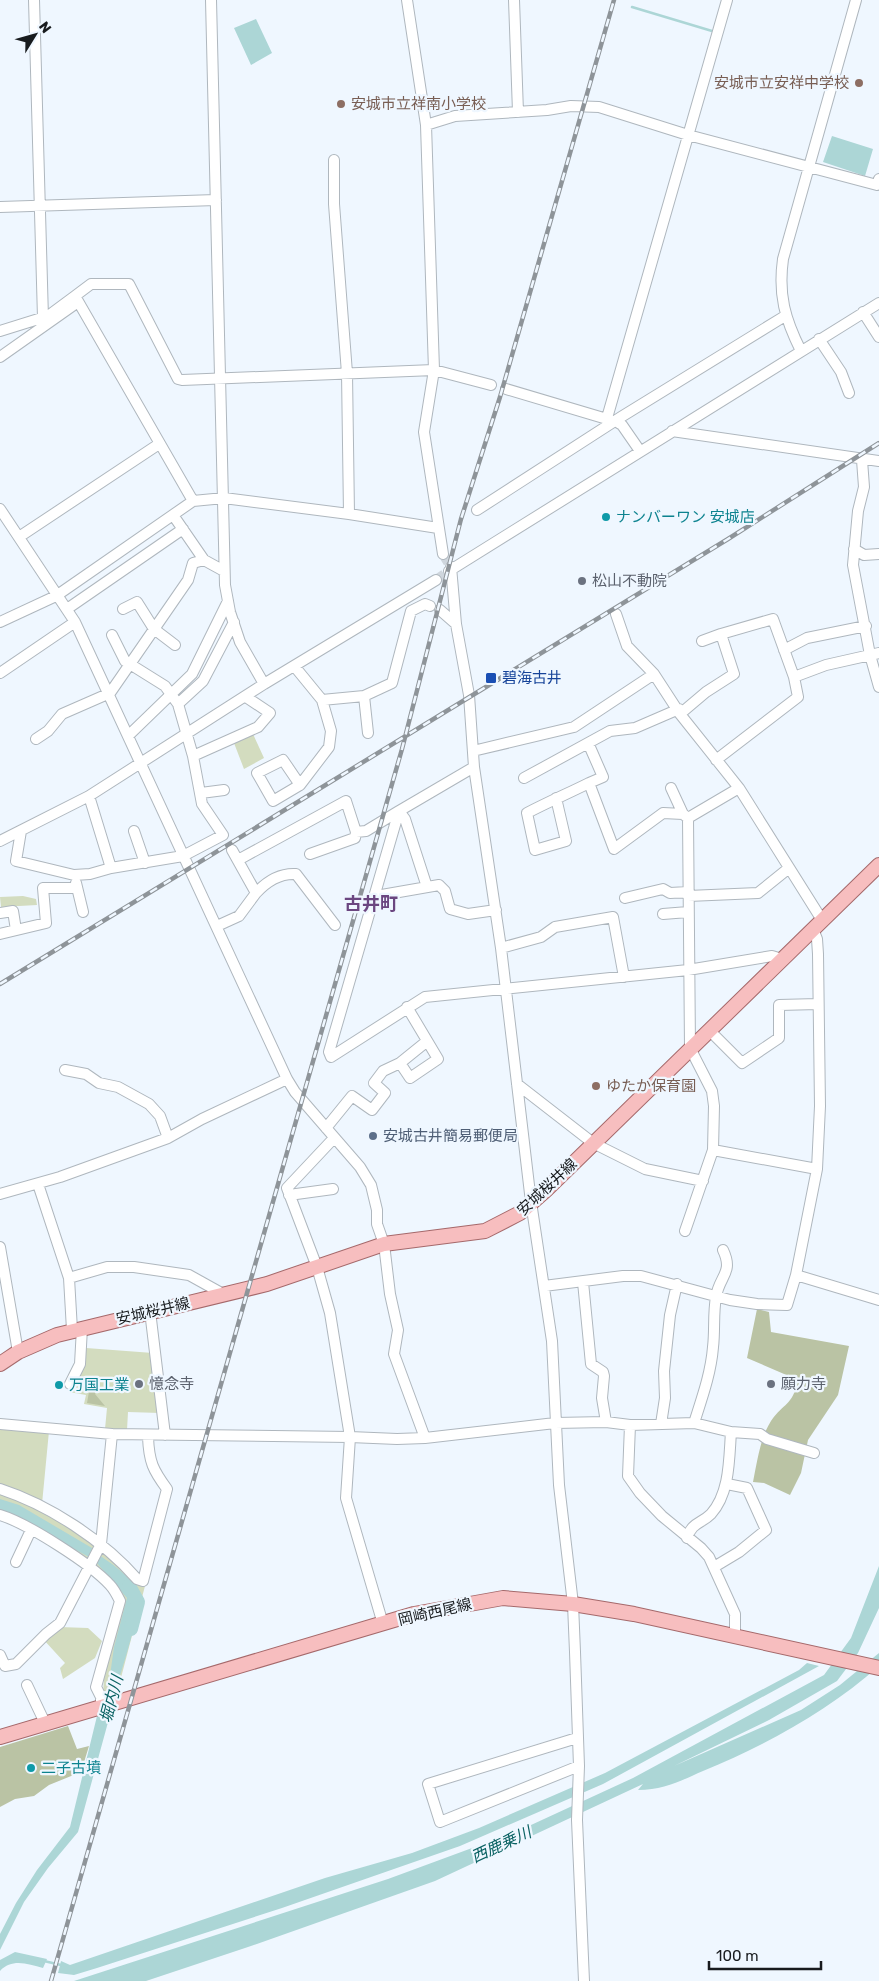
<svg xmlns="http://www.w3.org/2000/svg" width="879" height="1981" viewBox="0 0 879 1981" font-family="Rubik,'Noto Sans JP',sans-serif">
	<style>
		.green { fill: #d3dcbf }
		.forest { fill: #bac3a4 }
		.water { fill: #acd6d6 }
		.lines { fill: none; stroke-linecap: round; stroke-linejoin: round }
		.stream { stroke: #acd6d6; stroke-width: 2.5 }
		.river { stroke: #acd6d6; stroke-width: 14 }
		.minor-tunnel { stroke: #cfd6dd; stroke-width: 10; stroke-dasharray: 10 5; stroke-linecap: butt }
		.minor-casing { stroke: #afb7be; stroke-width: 12 }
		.major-casing { stroke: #a5696b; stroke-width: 16 }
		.minor { stroke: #fff; stroke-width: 10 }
		.major { stroke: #f7bebf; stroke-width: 14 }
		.rail-casing { stroke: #8e9499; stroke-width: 4.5 }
		.rail { stroke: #eff7ff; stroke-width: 2.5; stroke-dasharray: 8; stroke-linecap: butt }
		.education-dot { fill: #8d6e63; stroke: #eff7ff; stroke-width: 2 }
		.culture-dot { fill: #0f9aa8; stroke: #eff7ff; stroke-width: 2 }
		.worship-dot { fill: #6b7280; stroke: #eff7ff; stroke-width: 2 }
		.transit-dot { fill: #1a4fb4; stroke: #eff7ff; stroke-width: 2 }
		.service-dot { fill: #5c6f8a; stroke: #eff7ff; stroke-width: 2 }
		.labels { text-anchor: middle; stroke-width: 4.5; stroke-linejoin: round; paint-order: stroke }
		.education-label { font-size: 15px; fill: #785e54; stroke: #eff7ff; text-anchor: start }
		.culture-label { font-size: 15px; fill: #0d838f; stroke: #eff7ff; text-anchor: start }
		.worship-label { font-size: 15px; fill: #5b616d; stroke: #eff7ff; text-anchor: start }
		.transit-label { font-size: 15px; fill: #164399; stroke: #eff7ff; text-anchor: start }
		.service-label { font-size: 15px; fill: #4e5e75; stroke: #eff7ff; text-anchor: start }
		.street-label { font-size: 15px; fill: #181b1e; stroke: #eff7ff }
		.water-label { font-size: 16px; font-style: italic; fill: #0a6263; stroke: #eff7ff }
		.quarter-label { font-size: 18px; font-weight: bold; fill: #6b4680; stroke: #eff7ff }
	</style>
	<rect width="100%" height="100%" fill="#eff7ff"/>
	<path class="green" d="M253,734L264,758L244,769L234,743Z
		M23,896L36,899L37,905L1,907L0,897Z
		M86,1348L153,1353L160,1413L128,1412L127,1430L105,1429L107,1408L84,1404L86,1395L69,1392L82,1371Z
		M0,1426L49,1431L42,1504L0,1486Z
		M0,1493C34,1507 66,1523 95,1545C109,1556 130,1581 145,1586L117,1693L103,1696L104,1675L118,1590L0,1511Z
		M59,1627L88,1628L102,1641L95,1658L63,1679L60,1668L65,1663L43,1639Z"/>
	<path class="forest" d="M757,1309L769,1312L771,1332L849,1346L838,1395L808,1440L801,1473L790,1495L764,1483L753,1482C757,1463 760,1438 771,1421C784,1402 792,1407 798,1380L747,1358Z
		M90,1386L97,1388L95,1394L105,1406L87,1403Z
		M68,1726L77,1749L89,1746L81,1772L49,1785L34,1796L15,1799L0,1807V1747Z"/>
	<path class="water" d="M256,19L272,53L251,65L234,28Z
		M832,136L873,149L865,176L823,162Z
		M0,1499L19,1505L92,1548L89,1557L0,1509Z
		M99,1555C112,1564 136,1579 138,1597C139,1619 121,1672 114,1695L107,1697L114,1647L127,1598L96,1562Z
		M879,1566V1608L858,1653L837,1681L769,1720L674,1766L801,1710L840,1685L879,1653V1666C828,1711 766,1745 703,1771C680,1781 664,1790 638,1790L643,1784L435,1881L248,1947L146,1981H74L388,1879L518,1831L633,1778L824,1675L851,1638Z
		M807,1663L819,1666L603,1784L460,1846L282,1908L97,1968L74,1975L58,1973L61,1961L70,1965L325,1878L412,1853L479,1828L605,1773L799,1670Z
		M110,1715L78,1832L48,1868L24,1902L0,1950V1934L16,1903L37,1870L70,1827L97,1716Z
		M15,1952L47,1959L43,1968C28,1964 12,1958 0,1971V1960Z"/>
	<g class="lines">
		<path class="stream" d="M632,7L712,31
			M44,1961L61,1965"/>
		<path class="river" d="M129,1586L138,1602L131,1629"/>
		<path class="minor-tunnel" d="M443,554L451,567
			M436,580L449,571"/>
		<defs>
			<path id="minor" d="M34,0L43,318
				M211,0L225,585L230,612L240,642L264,684
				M407,0L426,125L434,370L424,432L443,554
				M514,0L518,112
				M426,125L455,116L547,110L571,106L599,107L688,135L877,185L879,179
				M334,160V204L347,373L349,514
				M0,207L216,200
				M863,312L879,337
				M0,331L48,316L75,296
				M819,339L841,372L849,393
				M801,351C785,319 778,295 783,259L856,0
				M0,357L78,302
				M506,389L617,422L622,425L640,451
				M607,418L727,0
				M672,431L879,461
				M862,460L864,487L858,511L853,565L870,655L879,687
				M193,501L75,296L91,284H129L178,379L182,380L434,370L491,385
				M0,509L75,622L287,1079L295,1092L360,1167L371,1185L377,1210V1224L384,1244L390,1294L398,1330L394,1354L425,1438
				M477,510L621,417L785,316
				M173,515L204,560L224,571
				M19,537L159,444
				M854,549L864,555L879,554
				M451,567L456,624L469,695L474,767L501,948L531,1202L552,1341L559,1485L573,1604L575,1652L579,1766L577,1820L584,1981
				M449,571L879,303
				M67,609L183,529
				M123,609L137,602L154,629L175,645
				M440,610L456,624
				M616,614L627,646L654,674L680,714L739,788L822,920
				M0,622L56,596L193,501L224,498L349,514L438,528
				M702,641L721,634
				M784,650L807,638L866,626
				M295,667L322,700L364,696L392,683L411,611L425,604L430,606
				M0,673L75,622
				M364,696L368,733
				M178,704L203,681L234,622
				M680,714L706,692L734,674L721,634L773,619L794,677
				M129,735L192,674L228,601
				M36,739L48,731L62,714L110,693L188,580L193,563L204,560
				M589,745L603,777L589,783
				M473,751L574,727L654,674
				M193,756L258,727L270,713L246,697
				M716,760L798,697L794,677L826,665L879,653
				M474,767L399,811L329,1052L331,1057L425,997L688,970L772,956L782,959
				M524,778L610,731L635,728L679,709
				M300,785L283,760L257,773L273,801L300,785L329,747L331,731L322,700
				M671,788L683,814
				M201,793L224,790
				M89,796L111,868
				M556,798L566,841L535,850L527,813C548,802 569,793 589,783L614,849L663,813L683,814L688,818
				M21,831L16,861L74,875L90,874L111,868L183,856L223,835L202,804L193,756L178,704L165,686L125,661L112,635
				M134,831L145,863
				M356,832L366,831L399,811L405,819L427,887
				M0,841L89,796L264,684L436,580
				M238,860L346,801L356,832L355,838L310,854
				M76,883L83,912
				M256,893C267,881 280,873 296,874L335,925
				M376,896L439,885L445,891L450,909L468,914L496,910
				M688,896L758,893L789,868
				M625,898L663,889L670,893L688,892
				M0,913L13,911L16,930
				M663,914L688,912
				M217,926L239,916L256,893L232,850
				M0,934L46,923L43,888H77
				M501,948L541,937L555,927L613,917L624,977
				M709,1030L742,1063L779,1038V1005L818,1004
				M400,1063L410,1078L438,1059L407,1007
				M65,1070L86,1074L99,1083L118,1087L149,1104L160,1116L168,1138
				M517,1084L593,1143L645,1169L703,1181
				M326,1128L352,1096L372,1110L385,1093L374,1083L383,1071L400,1063L426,1042
				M334,1138L287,1188L317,1267L330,1313L350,1437L346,1498L383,1624
				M713,1150L817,1169
				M38,1184L69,1278L72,1330
				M0,1194L60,1177L168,1138L202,1119L287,1079
				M289,1195L333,1189
				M685,1231L713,1150L714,1106L712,1091L690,1048L688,818L739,788
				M0,1247L18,1352
				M796,1275L879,1300
				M69,1278L107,1267H134L189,1275L225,1295
				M583,1282L591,1364L603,1372L604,1376L602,1398L606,1422
				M544,1286L623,1276H641L730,1300L757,1304L787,1305L796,1275L817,1169L820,1106L818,954L817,939L813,929
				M150,1311L165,1435
				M70,1384L80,1364L82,1328
				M694,1423L731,1432L760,1434L767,1439L814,1453
				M0,1424L112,1434L350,1437L397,1439L425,1438L555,1423L606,1422L630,1425L694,1423C702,1398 711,1373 713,1347C715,1331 713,1313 716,1297C719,1276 734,1273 723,1250
				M661,1424L665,1398L664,1371L670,1315L677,1284
				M630,1425L628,1476L640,1493L662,1516L701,1548L709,1557L735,1614V1637
				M0,1489C49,1505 103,1540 137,1579L143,1581L167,1489C153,1470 149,1462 148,1437
				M0,1515C27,1523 91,1564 110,1585C114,1589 117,1595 120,1601L96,1687L101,1697V1707
				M687,1538C692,1522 701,1524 711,1514C730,1493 729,1459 731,1432
				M16,1562L31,1530
				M714,1567L739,1552L766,1530L747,1488L727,1484
				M0,1655L5,1666L16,1664L46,1634L60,1623L101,1544L112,1434
				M27,1685L45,1723
				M577,1738L428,1784L440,1822L579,1766"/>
			<path id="major" d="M0,1364L18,1352L57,1335L267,1284L384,1244L485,1231L520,1213L546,1190L879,865
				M0,1737L414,1614L503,1598L573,1604L634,1614L879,1668"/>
		</defs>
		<use href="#minor" class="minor-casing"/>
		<use href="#major" class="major-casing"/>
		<use href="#minor" class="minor"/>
		<use href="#major" class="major"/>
		<defs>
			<path id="rail" d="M0,984L728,539L879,443
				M51,1981L402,749L461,519L500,397L614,0"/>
		</defs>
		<use href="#rail" class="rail-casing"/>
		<use href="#rail" class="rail"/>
	</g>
	<g class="education-dot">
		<circle cx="859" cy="83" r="5"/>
		<circle cx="341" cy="104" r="5"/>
		<circle cx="596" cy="1086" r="5"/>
	</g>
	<g class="culture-dot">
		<circle cx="606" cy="517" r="5"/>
		<circle cx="59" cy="1385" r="5"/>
		<circle cx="31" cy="1768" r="5"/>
	</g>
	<g class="worship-dot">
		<circle cx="582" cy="581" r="5"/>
		<circle cx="139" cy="1384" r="5"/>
		<circle cx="771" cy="1384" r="5"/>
	</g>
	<rect class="transit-dot" x="485" y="672" width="12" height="12" rx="2.5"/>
	<circle class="service-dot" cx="373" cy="1136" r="5"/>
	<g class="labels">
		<g class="education-label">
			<text x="849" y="88" text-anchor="end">安城市立安祥中学校</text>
			<text x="351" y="109">安城市立祥南小学校</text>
			<text x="606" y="1091">ゆたか保育園</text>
		</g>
		<g class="culture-label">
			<text x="616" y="522">ナンバーワン 安城店</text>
			<text x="69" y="1390">万国工業</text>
			<text x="41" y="1773">二子古墳</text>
		</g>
		<g class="worship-label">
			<text x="592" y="586">松山不動院</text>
			<text x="149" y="1389">憶念寺</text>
			<text x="781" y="1389">願力寺</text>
		</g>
		<g class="transit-label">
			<text x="502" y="683">碧海古井</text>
		</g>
		<g class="service-label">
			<text x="383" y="1141">安城古井簡易郵便局</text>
		</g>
		<g class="street-label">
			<text transform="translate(547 1187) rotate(-43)" y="5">安城桜井線</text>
			<text transform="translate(153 1311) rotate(-13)" y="5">安城桜井線</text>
			<text transform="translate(435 1612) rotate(-13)" y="5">岡崎西尾線</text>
		</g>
		<g class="water-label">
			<text transform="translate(111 1699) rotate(-75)" y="6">堀内川</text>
			<text transform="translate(501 1844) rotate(-25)" y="6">西鹿乗川</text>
		</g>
		<g class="quarter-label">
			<text x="371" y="910">古井町</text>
		</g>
	</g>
	<g transform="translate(35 35) rotate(53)" stroke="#eff7ff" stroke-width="4" paint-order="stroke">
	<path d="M0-4L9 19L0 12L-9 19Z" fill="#181b1e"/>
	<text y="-8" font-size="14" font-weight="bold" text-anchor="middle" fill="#181b1e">N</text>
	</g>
	<path d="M709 1961v8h112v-8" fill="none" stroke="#181b1e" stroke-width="2.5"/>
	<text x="716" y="1961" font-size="15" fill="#181b1e" stroke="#eff7ff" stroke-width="4" paint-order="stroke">100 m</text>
</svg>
